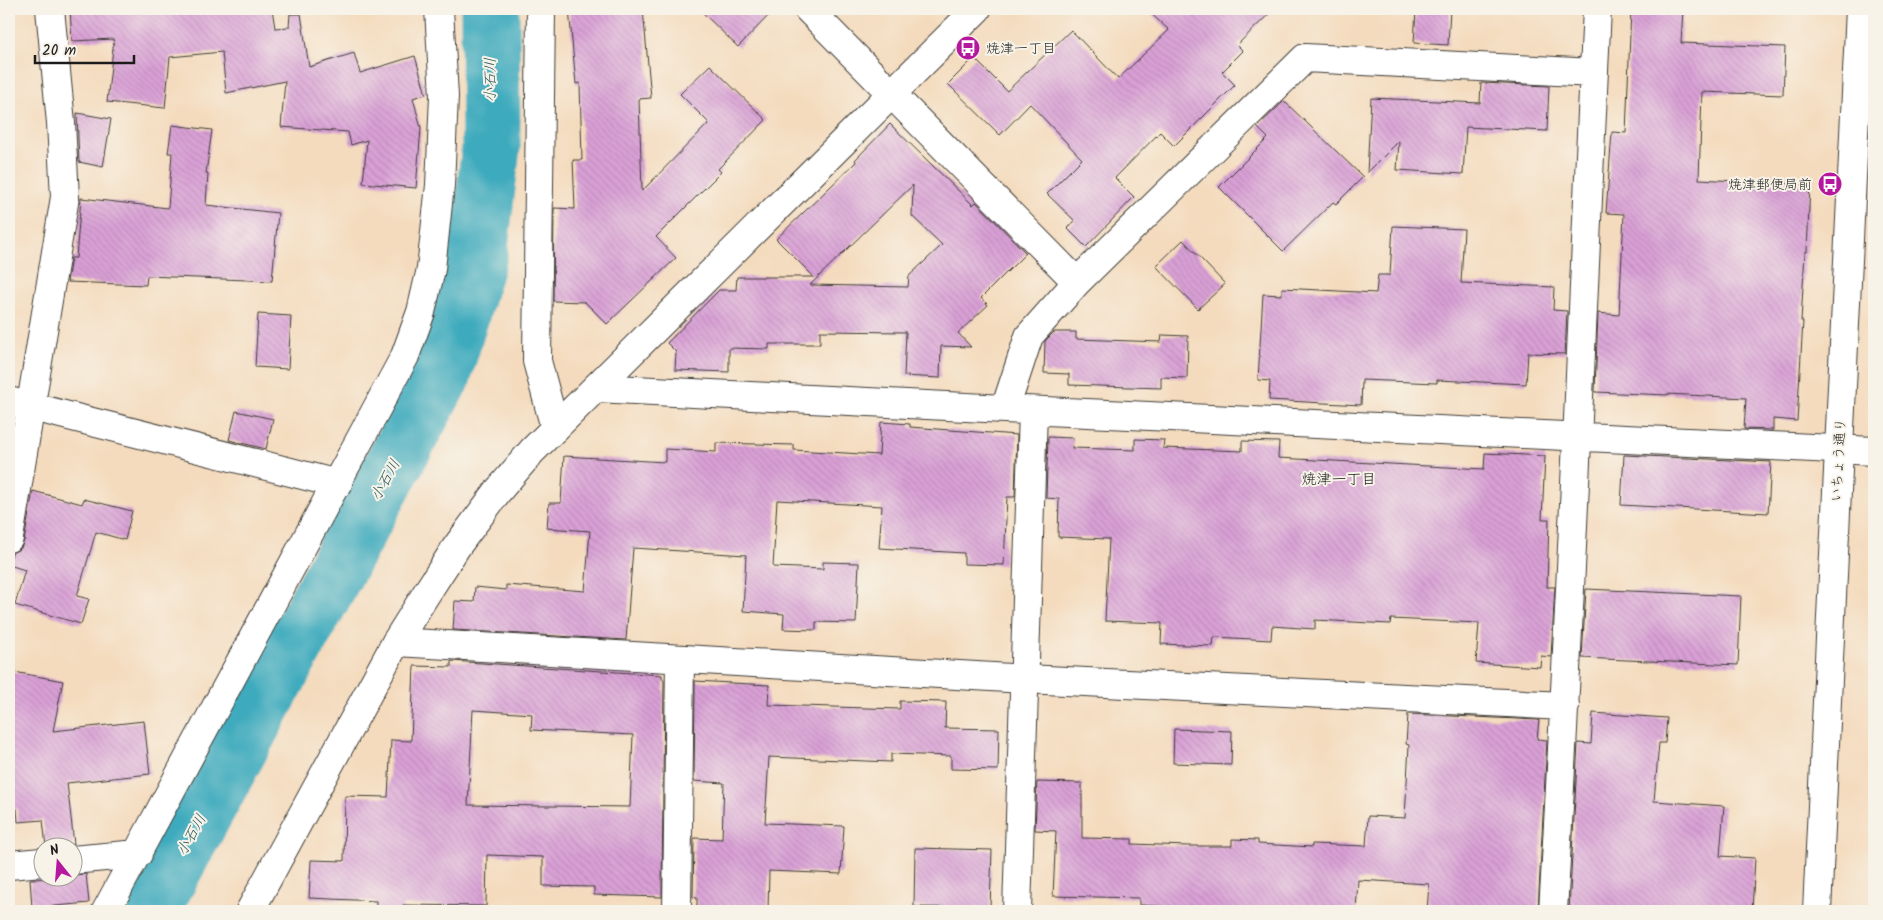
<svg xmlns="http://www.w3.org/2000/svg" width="1883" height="920" viewBox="0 0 1883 920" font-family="Kalam,'Klee One',sans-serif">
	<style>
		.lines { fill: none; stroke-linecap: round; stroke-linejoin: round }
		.river { stroke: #3daabd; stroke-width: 59 }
		.building { fill: url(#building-back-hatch); fill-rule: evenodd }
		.minor-casing { stroke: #3c3934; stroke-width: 30 }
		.tertiary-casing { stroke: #3c3934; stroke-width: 30 }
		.minor { stroke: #fff; stroke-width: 28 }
		.tertiary { stroke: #fff; stroke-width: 28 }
		.labels { text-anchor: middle; stroke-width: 4; stroke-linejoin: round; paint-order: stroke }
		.poi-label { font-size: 14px; fill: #1c1c1c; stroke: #f7f3e8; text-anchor: start }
		.street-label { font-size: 14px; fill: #1c1c1c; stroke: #f7f3e8 }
		.water-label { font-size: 15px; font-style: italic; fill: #2b5c64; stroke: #f7f3e8 }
		.neighbourhood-label { font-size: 15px; fill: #1c1c1c; stroke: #f7f3e8 }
	</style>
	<defs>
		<pattern id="building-back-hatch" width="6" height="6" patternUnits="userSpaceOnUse" patternTransform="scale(1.25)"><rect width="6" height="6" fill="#d9a0d6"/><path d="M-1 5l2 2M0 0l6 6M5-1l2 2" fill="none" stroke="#ba89b7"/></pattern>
	</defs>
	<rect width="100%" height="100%" fill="#f7f3e8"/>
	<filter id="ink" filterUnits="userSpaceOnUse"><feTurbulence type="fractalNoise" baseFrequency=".02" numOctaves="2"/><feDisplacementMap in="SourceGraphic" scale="10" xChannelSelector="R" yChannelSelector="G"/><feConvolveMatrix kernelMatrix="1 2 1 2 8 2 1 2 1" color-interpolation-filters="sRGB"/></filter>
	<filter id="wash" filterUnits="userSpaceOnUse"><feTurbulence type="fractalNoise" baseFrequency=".0096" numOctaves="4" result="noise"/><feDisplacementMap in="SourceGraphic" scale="20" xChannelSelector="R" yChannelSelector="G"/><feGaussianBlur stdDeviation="1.12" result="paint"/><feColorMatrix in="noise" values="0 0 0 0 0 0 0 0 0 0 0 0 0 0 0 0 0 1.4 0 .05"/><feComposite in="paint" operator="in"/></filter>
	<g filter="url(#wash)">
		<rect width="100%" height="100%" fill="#f4dbbe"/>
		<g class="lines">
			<path class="river" d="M150,911L442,375L478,254L491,147L490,9"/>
		</g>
		<g id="blocks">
			<path class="building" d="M70,9H272L275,28L289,27L290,14H301L309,67L354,53L360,73L415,56L426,94L413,98L421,128L416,188L363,183L367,140L351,145L348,132L281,127L285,81L226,93L222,52L170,57L165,108L107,102L114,39L72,41Z
				M569,9H643L651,98L639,99L642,191L709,123L680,94L710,65L766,120L718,169L721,172L656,237L676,258L607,324L585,302L553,301L554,208L575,209L573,160H582L580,83L576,84Z
				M699,9H775L738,47Z
				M1146,9H1274L1237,45L1243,51L1222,72L1235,85L1174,146L1160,132L1115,178L1134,197L1086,247L1067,228L1075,221L1047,194L1082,159L1030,104L1000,135L948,84L974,58L1007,91L1071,30L1118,79L1169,30Z
				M1416,9H1450L1448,45L1414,43Z
				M1631,9H1683L1681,43L1785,47L1783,95L1702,92L1699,179L1810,185L1807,252H1805L1801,321H1803L1797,421L1773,419V430L1744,429L1746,398L1667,394V395L1595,392L1598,313L1619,315L1624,214L1606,213L1612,132L1626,133Z
				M1481,83L1549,86L1547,131L1466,127L1463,174L1397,170L1399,141L1367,173L1371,98L1480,103Z
				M1284,101L1363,177L1336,204L1333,202L1283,251L1219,187L1268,138L1257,127Z
				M77,113L111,119L103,167L79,162Z
				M890,124L973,205L976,202L1026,253L981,298L988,305L958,333L971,347L941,346L940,378L904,376L906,332L820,331V344H769V349L729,348V372L675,370L676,352L667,343L719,290H736L737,277H814L776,239L856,162L855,160ZM913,185L912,216L942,245L909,276L908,287L810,285Z
				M172,125L212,130L206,173H208L206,205L278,213L272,281L147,276L146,285L67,282L71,258H76L81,198L168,208L172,153H168Z
				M1393,226L1464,229L1461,283L1554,287L1553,310L1567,311L1565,354L1528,353L1526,384L1437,380V383L1362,380L1361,405L1269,400L1270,381L1258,380L1263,294L1282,295V288L1376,293L1378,275H1390Z
				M1183,240L1225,284L1198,309L1156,266Z
				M258,314L291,316L288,369L255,367Z
				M1054,332H1076V339L1161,342L1162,335L1188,336L1187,378L1161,377V388L1069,385V374L1044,373L1045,341Z
				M236,411L273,419L266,449L229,440Z
				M881,422L910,424V427L1017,435L1015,497H1007L1004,565L964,564V553L879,548L882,506L777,500L773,567L823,569V562L859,563L856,623L816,622V630L783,629L784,614L743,611L746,555L633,548L626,640L453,630L455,601L474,602L475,587L506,590V585L585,591L590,531L547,528L549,503H561L564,456L665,462V449L716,452V443L794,445V450L879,455Z
				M1048,437L1073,438L1072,448L1135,450V439L1164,440L1163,448L1242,451V441L1279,442L1278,458L1484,469L1485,453L1545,456L1542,519H1549L1547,587H1555L1551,657L1541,656L1540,667L1476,663L1479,623L1391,619L1390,624L1315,620V629L1272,626L1271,640L1214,637L1213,646L1161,644L1162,623L1105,621L1109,539L1058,537L1059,499L1046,498Z
				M1624,455L1771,462L1768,513L1621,505Z
				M33,491L82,504L84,499L132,511L125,540L96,532L77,596L89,599L81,624L15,605L25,570L9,565V564L12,553L21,548L24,541Z
				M1586,589L1741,596L1738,665L1582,658Z
				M451,661L662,675V679H664L662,897L594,895V887L543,886V857L487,855L486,906L403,905V911H376V901L309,898L311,860L344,861L345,796L388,797L391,740L411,741L414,666L451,667ZM473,710L532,714L531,730L633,735L630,807L468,805Z
				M9,671L63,681L53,731L144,721L150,774L67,783L74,844L63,848L46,847L43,820L18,822L17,809L9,810Z
				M695,681L769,685L768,705L900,709V701L946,702L945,728L999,729L998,770L951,769V756L891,754V762L769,757L765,823L844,826L841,874L769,871L768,911H697V898L693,897L694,838L722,839L724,783L694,781Z
				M1593,713L1667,718L1665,743H1659L1654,801L1724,806L1720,856L1755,858L1752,911L1658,909V911H1569L1578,743L1591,744Z
				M1408,714L1539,720L1537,739L1547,740L1538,911H1427L1429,884L1358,880L1356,911H1257L1186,908L1139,905V898L1053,896L1056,831L1035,830L1037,782L1082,783V838L1132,839V844L1188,846H1232V839L1258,840V844L1312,847V844L1366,846L1368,816L1405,818L1409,745L1406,744Z
				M1174,729L1232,731L1231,765L1173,763Z
				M915,848L992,850L990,908L914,907Z
				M86,874L89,903L32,908L30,879L72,878V875Z"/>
		</g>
	</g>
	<g filter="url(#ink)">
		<use href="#blocks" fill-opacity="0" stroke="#3c3934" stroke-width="1"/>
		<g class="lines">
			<defs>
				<path id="minor" d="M541,9L537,361L555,428
					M808,9L1077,282
					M596,388L1005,409L1874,451
					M9,401L338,484
					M1005,409L1029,336L1077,282L1305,58L1594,73
					M9,538L65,197L61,123L50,9
					M396,642L1026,679L1565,706
					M72,860L138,854
					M9,865L42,862
					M106,911L405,356L421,312L431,269L440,185L444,96L439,9
					M677,911L680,659
					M1017,911L1033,411
					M1553,911C1571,611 1582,310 1597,9"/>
				<path id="tertiary" d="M250,911L396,642L426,594L457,546L498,491L532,451L977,9
					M1817,911L1860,9"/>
			</defs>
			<use href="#minor" class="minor-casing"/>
			<use href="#tertiary" class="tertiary-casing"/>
			<use href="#minor" class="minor"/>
			<use href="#tertiary" class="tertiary"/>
		</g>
	</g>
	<defs>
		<symbol id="bus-disc" viewBox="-11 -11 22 22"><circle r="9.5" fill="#b5179e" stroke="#f7f3e8"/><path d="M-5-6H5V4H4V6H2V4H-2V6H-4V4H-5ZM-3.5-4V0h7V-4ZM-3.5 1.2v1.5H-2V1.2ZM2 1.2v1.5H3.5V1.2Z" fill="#fff"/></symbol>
	</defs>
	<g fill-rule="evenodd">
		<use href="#bus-disc" x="954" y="34" width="28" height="28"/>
		<use href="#bus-disc" x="1816" y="170" width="28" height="28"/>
	</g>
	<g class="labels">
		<g class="poi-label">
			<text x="986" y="53">焼津一丁目</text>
			<text x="1812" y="189" text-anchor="end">焼津郵便局前</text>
		</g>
		<g class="street-label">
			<text transform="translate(1838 460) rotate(-87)" y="5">いちょう通り</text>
		</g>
		<g class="water-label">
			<text transform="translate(490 80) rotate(-90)" y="5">小石川</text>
			<text transform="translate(385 480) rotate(-61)" y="5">小石川</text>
			<text transform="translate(191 835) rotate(-61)" y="5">小石川</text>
		</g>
		<g class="neighbourhood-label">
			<text x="1339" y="484">焼津一丁目</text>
		</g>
	</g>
	<rect width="1883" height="920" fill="none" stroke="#f7f3e8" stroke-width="30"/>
	<g transform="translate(58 862) rotate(343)"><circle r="24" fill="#f7f3e8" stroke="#9f9d96"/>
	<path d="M0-4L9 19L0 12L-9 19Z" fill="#b5179e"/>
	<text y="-8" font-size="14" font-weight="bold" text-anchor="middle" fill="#1c1c1c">N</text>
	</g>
	<path d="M35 55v8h99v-8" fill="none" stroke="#1c1c1c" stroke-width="2.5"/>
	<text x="42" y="55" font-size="15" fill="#1c1c1c" stroke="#f7f3e8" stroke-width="4" paint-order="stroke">20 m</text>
</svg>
